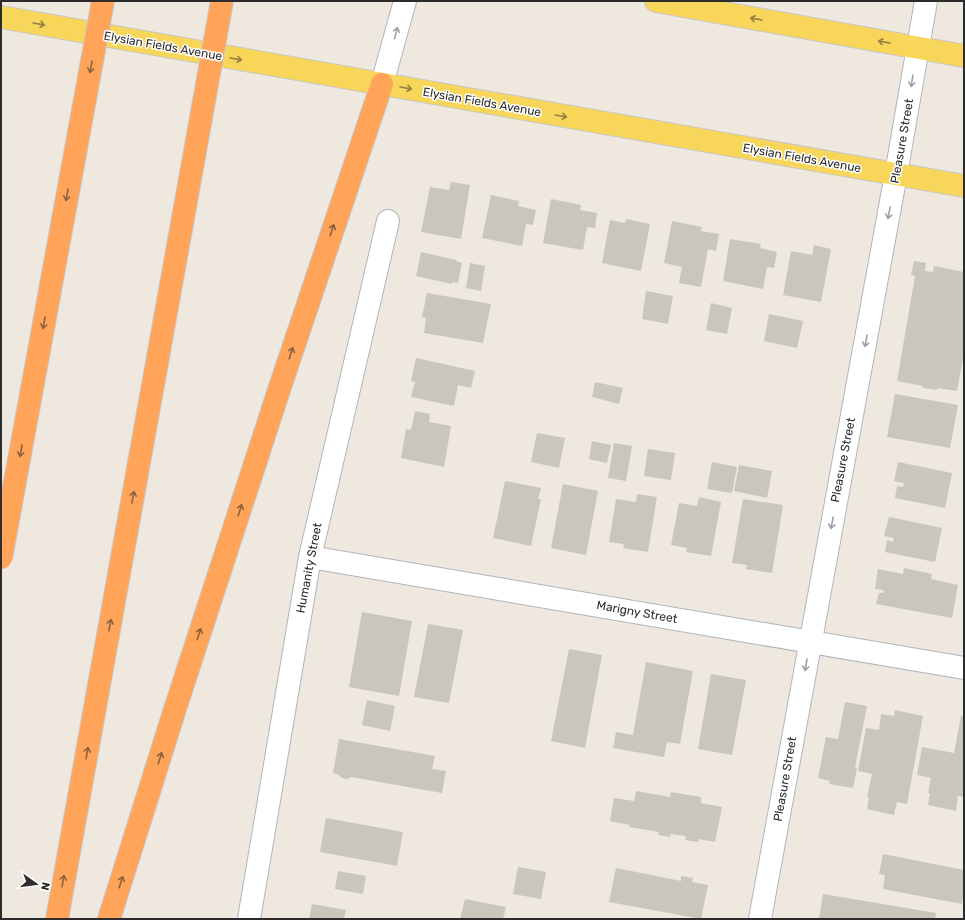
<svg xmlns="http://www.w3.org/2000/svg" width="965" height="920" viewBox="0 0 965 920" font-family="Rubik,sans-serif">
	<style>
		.building { fill: #c9c6bc }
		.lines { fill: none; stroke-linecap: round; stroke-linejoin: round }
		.minor-casing { stroke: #b2b4c0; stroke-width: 24 }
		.major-casing { stroke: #c8c8c8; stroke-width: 24 }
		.highway-casing { stroke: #c8c8c8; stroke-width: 24 }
		.minor { stroke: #fff; stroke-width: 22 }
		.major { stroke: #f8d65a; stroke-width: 22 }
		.highway { stroke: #ffa459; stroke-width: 22 }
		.highway-bridge-casing { stroke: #c8c8c8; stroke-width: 24; stroke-linecap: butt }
		.highway-bridge { stroke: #ffa459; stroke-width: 22 }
		.oneway { stroke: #928143 }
		.oneway2 { stroke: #a0a0a0 }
		.oneway3 { stroke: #8b6240 }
		.labels { text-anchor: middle; stroke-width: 3; stroke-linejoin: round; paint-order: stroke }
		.street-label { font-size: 12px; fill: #2c2c2c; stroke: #fff }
	</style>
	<rect width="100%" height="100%" fill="#eee8de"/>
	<path class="building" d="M451,182L470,185L461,239L421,232L430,187L449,190Z
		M491,195L519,201L518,206L536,210L533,225L526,224L522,246L482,238Z
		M551,199L581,205L580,210L597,213L595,228L587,227L583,250L543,243Z
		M626,219L650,224L641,271L602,263L610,220L625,223Z
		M672,221L702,227L701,231L719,234L716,251L708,249L701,287L679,283L682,267L664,263Z
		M730,239L761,244L760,248L777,252L774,268L767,267L763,289L723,281Z
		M814,245L831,249L821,302L783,295L791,251L812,255Z
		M421,252L456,260V261L462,263L458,283L452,282V284L416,276Z
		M914,261L926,263L925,271L933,272L934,266L964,272V353L957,391L938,388L937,390L923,388V386L897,381L915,276L911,275Z
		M470,263L485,266L481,291L466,288Z
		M646,291L673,296L668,324L642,319Z
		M427,293L491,304L483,343L424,333L426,318L422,317Z
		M711,303L732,308L727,334L706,330Z
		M769,314L803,321L797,348L764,341Z
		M416,358L475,371L471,388L458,385L454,406L411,397L415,382L411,381Z
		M595,382L623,388L619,404L592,397Z
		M895,394L958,405L950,448L887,437Z
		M415,411L430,414L429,422L451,426L444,467L401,458L406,429L411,430Z
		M537,433L565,438L559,468L531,462Z
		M592,441L611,445L607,463L589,459Z
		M614,443L632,446L626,481L608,478Z
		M648,449L675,453L671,480L644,476Z
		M712,462L737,467L732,493L707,489Z
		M898,462L952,473L945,508L895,498L897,486L903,487L904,483L894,481Z
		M739,465L772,471L767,498L734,491Z
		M505,481L541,488L538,499H541L531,546L493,538Z
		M563,484L598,491L586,555L551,548Z
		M637,494L657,497L648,552L623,548L624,544L609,542L616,499L636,502Z
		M699,497L721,502L711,556L686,552L687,548L671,545L679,503L697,506Z
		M743,499L783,505L772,573L746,569L747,565L732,563Z
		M889,517L942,528L935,562L885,552L887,540L893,542L894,538L884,536Z
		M904,568L932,574L931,579L958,585L952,618L876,604L879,593H883L884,590L875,589L878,569L903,574Z
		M362,612L412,621L399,696L349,687Z
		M428,624L463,630L449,703L414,697Z
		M569,649L602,655L585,748L551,741Z
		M646,662L693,671L680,744L667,742L664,757L613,748L616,732L633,735Z
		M711,674L746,680L732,755L698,749Z
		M367,700L395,706L390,731L362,725Z
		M845,702L867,706L855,767L857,768L853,788L829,784L830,781L818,778L826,737L838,739Z
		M895,710L923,716L907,804L897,802L894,815L867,809L869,797H867L872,774L858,771L866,728L879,730L881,714L894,716Z
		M961,716H964V797L958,796L956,811L928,805L930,794L928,793L931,778L917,775L922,747L954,753Z
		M339,739L435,756L432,769L446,771L442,793L351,777L347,779L342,778L339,775L333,773Z
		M636,791L670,797L671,792L701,797V803L722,807L715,842L699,839L698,842L685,840L686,836L671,834L670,837L658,835L659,832L629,827L630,825L610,821L614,798L634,801Z
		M326,818L403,832L397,866L320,852Z
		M883,854L964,870V893L962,904L883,889L885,875L879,874Z
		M518,867L546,872L541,899L513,894Z
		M616,868L681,881V876L693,878L692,882L708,885L701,919L609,902Z
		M338,871L366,876L363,894L335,889Z
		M823,894L936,913L935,919H819Z
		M465,899L506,907L503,919H460Z
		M312,904L346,910L344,919H309Z"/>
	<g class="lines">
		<defs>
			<path id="minor" d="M382,84L405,1
				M310,557L964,668
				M249,919L310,557L388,221
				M760,919L896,174L926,1"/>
			<path id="major" d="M656,1L964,56
				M1,17L964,186"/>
			<path id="highway" d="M109,919L175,709L279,390L382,84"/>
		</defs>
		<use href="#minor" class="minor-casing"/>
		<use href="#major" class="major-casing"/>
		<use href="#highway" class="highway-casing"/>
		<use href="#minor" class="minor"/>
		<use href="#major" class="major"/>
		<use href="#highway" class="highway"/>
		<defs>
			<path id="highway-bridge" d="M1,558L103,1
				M57,919L222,1"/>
		</defs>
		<use href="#highway-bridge" class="highway-bridge-casing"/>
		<use href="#highway-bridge" class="highway-bridge"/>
	</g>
	<defs><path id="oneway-shaft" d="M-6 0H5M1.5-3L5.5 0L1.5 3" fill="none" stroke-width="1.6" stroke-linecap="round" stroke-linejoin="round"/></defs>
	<g class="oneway">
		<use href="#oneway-shaft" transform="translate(756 19) rotate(-170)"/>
		<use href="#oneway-shaft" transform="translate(39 24) rotate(10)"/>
		<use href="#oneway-shaft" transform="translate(884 42) rotate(-170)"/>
		<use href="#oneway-shaft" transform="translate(236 59) rotate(10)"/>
		<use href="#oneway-shaft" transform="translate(406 88) rotate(10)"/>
		<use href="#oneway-shaft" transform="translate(561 116) rotate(10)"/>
	</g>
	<g class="oneway2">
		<use href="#oneway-shaft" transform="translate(396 33) rotate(-75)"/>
		<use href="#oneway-shaft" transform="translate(912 81) rotate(99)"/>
		<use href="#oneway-shaft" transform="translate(889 213) rotate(101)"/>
		<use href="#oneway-shaft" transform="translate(866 341) rotate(101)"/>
		<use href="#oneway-shaft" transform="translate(832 523) rotate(101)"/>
		<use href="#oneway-shaft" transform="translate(806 665) rotate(100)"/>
	</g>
	<g class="oneway3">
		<use href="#oneway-shaft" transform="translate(91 67) rotate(100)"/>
		<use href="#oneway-shaft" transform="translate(67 195) rotate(100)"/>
		<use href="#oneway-shaft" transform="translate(332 230) rotate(-72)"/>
		<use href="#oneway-shaft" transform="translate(44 323) rotate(100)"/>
		<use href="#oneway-shaft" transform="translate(291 353) rotate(-72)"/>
		<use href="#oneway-shaft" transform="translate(21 451) rotate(100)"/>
		<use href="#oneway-shaft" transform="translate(133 497) rotate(-80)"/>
		<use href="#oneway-shaft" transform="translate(240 510) rotate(-72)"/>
		<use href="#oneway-shaft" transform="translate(110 625) rotate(-80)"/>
		<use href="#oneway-shaft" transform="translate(199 634) rotate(-72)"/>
		<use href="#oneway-shaft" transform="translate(87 753) rotate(-80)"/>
		<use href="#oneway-shaft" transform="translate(160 758) rotate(-73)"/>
		<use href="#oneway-shaft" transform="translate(63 881) rotate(-80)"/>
		<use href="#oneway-shaft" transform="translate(121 882) rotate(-72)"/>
	</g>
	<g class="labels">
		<g class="street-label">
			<text transform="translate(163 46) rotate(10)" y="4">Elysian Fields Avenue</text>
			<text transform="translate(482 102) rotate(10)" y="4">Elysian Fields Avenue</text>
			<text transform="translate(902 141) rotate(-80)" y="4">Pleasure Street</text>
			<text transform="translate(802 158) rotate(10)" y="4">Elysian Fields Avenue</text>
			<text transform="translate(843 460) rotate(-79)" y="4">Pleasure Street</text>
			<text transform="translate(309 568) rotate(-79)" y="4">Humanity Street</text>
			<text transform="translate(637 612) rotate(10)" y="4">Marigny Street</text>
			<text transform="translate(785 779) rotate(-80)" y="4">Pleasure Street</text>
		</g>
	</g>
	<rect width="965" height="920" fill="none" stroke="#2c2c2c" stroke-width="4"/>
	<g transform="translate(36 884) rotate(104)" stroke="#ffffff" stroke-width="3" paint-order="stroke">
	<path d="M0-3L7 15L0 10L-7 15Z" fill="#2c2c2c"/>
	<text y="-6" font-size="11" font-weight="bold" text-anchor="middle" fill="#2c2c2c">N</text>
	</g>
</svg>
